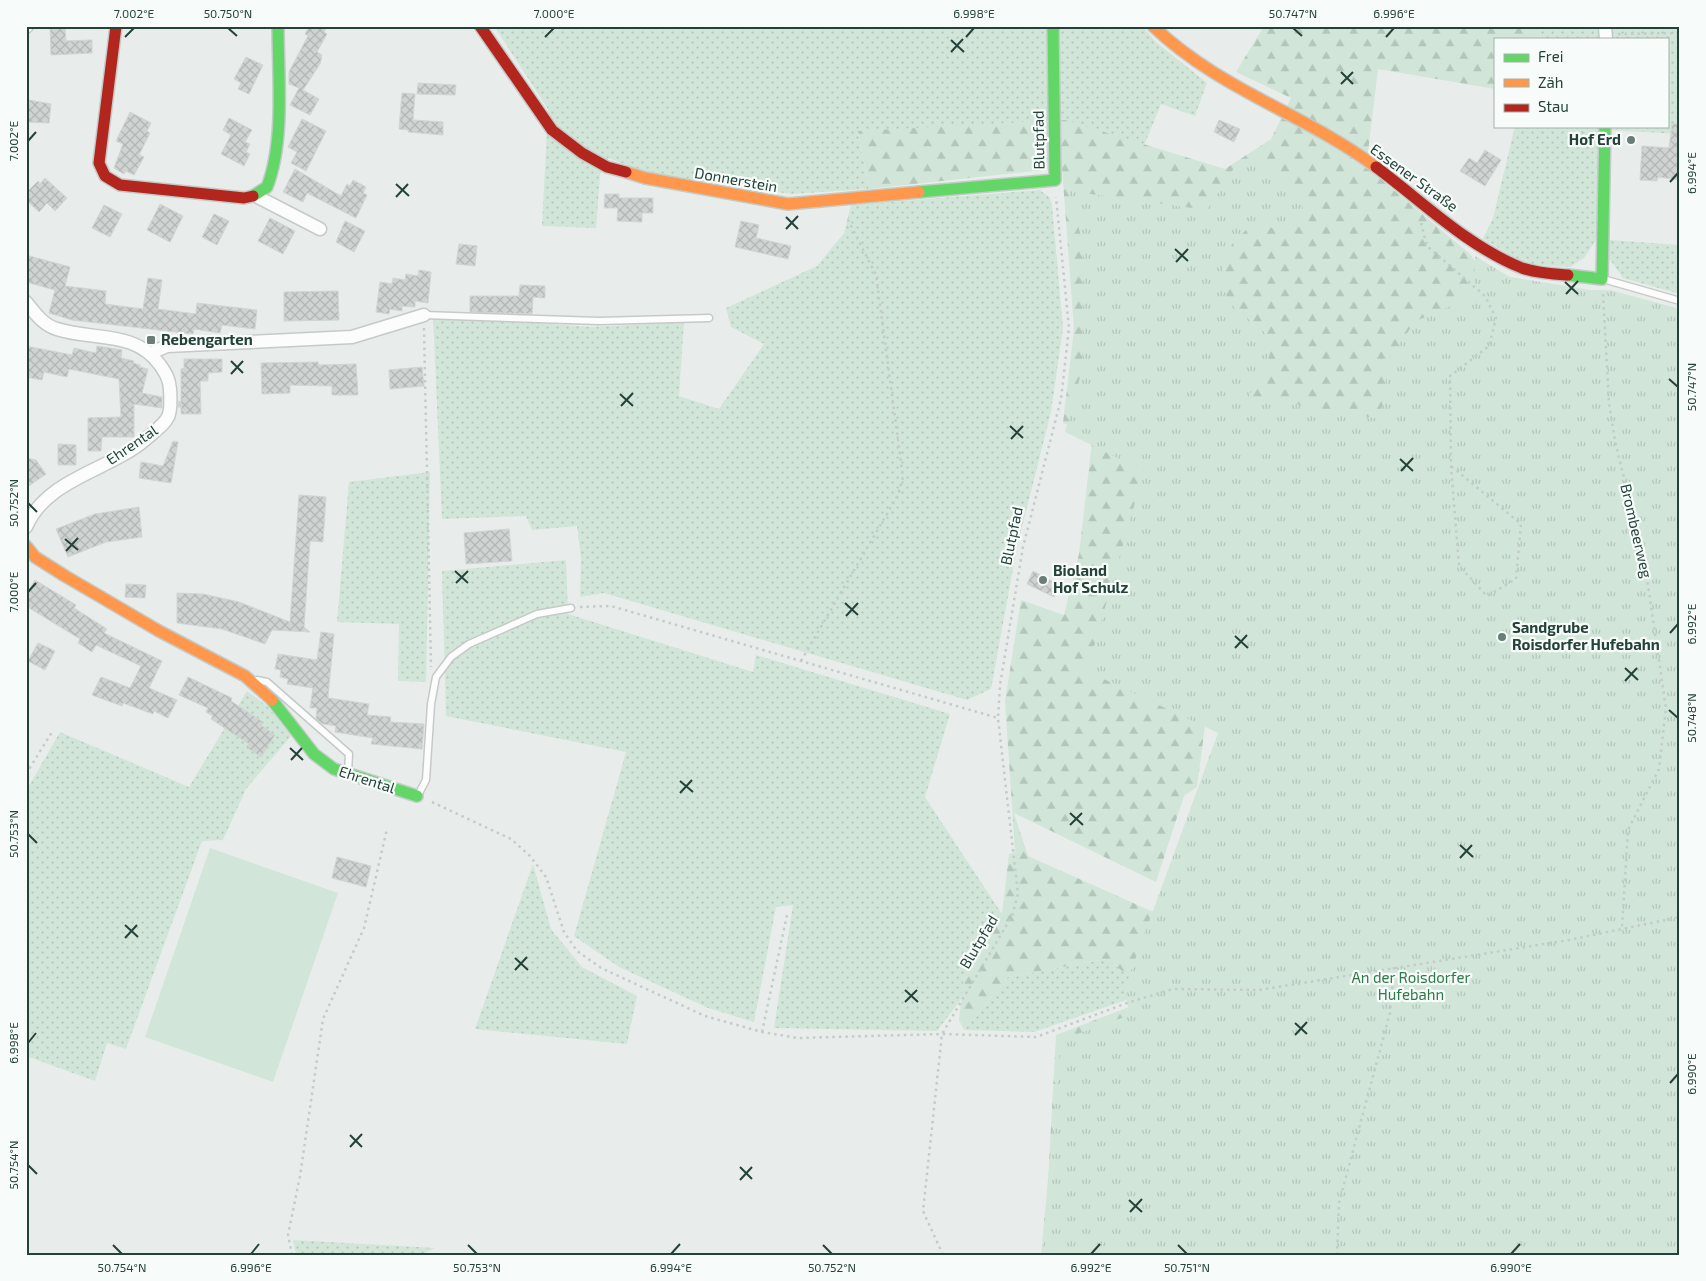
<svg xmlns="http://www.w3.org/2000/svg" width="1706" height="1281" viewBox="0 0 1706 1281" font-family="'Exo 2',sans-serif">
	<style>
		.grass { fill: url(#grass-dots) }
		.forest { fill: url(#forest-firs) }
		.park { fill: url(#park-tufts) }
		.pitch { fill: #d1e6d8 }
		.building { fill: url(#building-cross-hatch); stroke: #d1d6d4 }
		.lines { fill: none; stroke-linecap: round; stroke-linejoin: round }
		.lane-casing { stroke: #c5cac8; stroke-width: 9 }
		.street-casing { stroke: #c5cac8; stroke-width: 15 }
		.fast-casing { stroke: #c3cbc8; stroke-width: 14 }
		.slow-casing { stroke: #c3cbc8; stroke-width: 14 }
		.jam-casing { stroke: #c3cbc8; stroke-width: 14 }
		.path { stroke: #c3ccca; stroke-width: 2.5; stroke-dasharray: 2.5 4; stroke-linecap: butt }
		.lane { stroke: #fcfcfc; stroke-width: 6 }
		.street { stroke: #fcfcfc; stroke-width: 12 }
		.fast { stroke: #63d668; stroke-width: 11 }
		.slow { stroke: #ff974d; stroke-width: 11 }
		.jam { stroke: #b3261e; stroke-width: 11 }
		.ticks { fill: none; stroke: #24423a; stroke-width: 2 }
		.poi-dot { fill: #697e78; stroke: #f7fbf9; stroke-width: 2 }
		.labels { text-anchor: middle; stroke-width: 4.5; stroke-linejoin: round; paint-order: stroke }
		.street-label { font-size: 15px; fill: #24423a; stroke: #f7fbf9 }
		.poi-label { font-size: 15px; font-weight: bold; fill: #24423a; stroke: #f7fbf9; text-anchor: start }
		.park-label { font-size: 15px; fill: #2d7a4b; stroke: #f7fbf9 }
		.neatline { fill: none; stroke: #24423a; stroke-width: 2 }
		.ticks-label { font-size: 12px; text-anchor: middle; fill: #24423a }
	</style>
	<defs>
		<pattern id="grass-dots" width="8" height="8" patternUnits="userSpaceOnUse" patternTransform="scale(1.25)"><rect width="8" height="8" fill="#d1e6d8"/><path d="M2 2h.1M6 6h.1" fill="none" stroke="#b3c6ba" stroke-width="1.8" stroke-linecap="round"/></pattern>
		<pattern id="forest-firs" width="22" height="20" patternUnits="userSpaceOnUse" patternTransform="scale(1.25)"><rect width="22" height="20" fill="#d1e6d8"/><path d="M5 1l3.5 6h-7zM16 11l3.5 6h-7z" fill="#b3c6ba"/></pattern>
		<pattern id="park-tufts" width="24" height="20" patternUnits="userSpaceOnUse" patternTransform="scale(1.25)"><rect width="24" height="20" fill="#d1e6d8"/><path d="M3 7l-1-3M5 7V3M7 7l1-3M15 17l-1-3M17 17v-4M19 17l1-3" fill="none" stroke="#b3c6ba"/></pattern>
		<pattern id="building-cross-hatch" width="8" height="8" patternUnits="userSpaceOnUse" patternTransform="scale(1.25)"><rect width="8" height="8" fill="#cfd4d2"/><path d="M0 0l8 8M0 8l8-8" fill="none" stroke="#b2b7b5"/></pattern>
	</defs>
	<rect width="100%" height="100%" fill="#e8edeb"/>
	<path class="grass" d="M494,26H1013L1057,30L1058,26H1142L1156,42L1207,83L1195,116L1161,104L1144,146L1065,120L858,132L869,189L791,194L648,173L608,158L600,175L596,228L542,226L548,109Z
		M1542,26H1680V134L1606,130L1610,240L1680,245V294L1623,278L1596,240L1584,258L1570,267L1526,264L1483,239L1493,218L1515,126H1667V39H1540Z
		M1040,190L1050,198L1052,205L1063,328L1051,412L1017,547L991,689L967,700L604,593L580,597L581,558L577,526L532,530L526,516L442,519L433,316L593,327L684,322L679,396L719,409L764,344L731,327L726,308L817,266L844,233L851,205Z
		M430,472L426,682L398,681L399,624L337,622L349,482Z
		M566,560L568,614L753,672L756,655L950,714L925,797L1002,914L964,979L962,998L937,1031L774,1028L793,905L776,907L754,1022L708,1008L619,967L574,936L626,752L446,716L442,571Z
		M247,691L268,707L291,736L246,789L223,840L202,841L126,1049L107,1043L95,1081L26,1056V791L60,732L189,787Z
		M533,864L551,929L582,967L637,996L627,1044L475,1029Z
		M1107,959L1140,984L1132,998L1034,1032L964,1030L1008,977Z
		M293,1240L435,1248L421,1255H296Z"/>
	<path class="forest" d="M1264,26H1542L1540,39H1495V89L1378,69L1368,152L1384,182L1470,254L1495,288L1400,485L1208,703L1197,787L1184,796L1156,882L1014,813L1028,856L1149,910L1197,926L1044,1255L1056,1035L1134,1005L1139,984L1107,959L1008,977L964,1030L959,1020L964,979L1002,914L1009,854L1015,852L1005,701L1021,600L1064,615L1079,554L1093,433L1063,423L1074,329L1062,168L869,189L858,131L1065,120L1225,169L1271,139L1291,98L1236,72Z"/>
	<path class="park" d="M1238,162L1266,164L1300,190L1302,210L1286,228L1249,227L1232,244L1221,275L1228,302L1270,337V360L1249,396L1380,419L1390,356L1416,321L1458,303L1474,287L1475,256L1510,277L1590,290H1610L1680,309V1255H1041L1061,1040L1130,1015L1124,990L1218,733L1087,671L1144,471L1065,432L1082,370L1083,244L1069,191L1207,210Z"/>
	<path class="pitch" d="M210,848L338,893L273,1082L145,1037Z"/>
	<path class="building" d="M50,26H65L66,41L92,40V53L51,55Z
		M309,26H327L324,32L327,34L317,52L322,55L320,64L303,90L319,99L310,115L290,105L299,88L289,84V72L308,36L305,34Z
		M246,57L263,65L249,94L238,89L241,83L234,79Z
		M418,83L456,85L455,95L417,94Z
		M402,93L415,94L413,120L443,122V135L408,132L409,130L399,129Z
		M29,100L51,104L49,123L27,122Z
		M130,112L151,123L147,131L150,133L139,155L144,157L134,175L126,171L124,174L114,168L123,144L116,141Z
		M229,118L252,130L245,142L250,144L246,152L250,154L244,166L221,154L231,135L223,130Z
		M302,119L326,131L306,171L291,163L297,152L288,147Z
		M1219,120L1240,129L1234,142L1214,132Z
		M1672,124H1680V180L1658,177L1657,181L1640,180L1642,146L1669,148Z
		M1485,150L1501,160L1485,186L1460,171L1469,158L1477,163Z
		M295,169L341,196L347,184L350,186L353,180L366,187L363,193L367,195L356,218L307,193L303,202L283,192Z
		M45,178L67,198L55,211L47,203L39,212L26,200V193L38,181L40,184Z
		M605,194H619V198H653V213H642V222L617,221L618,208H604Z
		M160,204L183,216L170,242L147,230Z
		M104,205L122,214L110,237L92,228Z
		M214,214L229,221L217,245L202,237Z
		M270,218L295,231L283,254L258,241Z
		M345,221L365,231L354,252L336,242Z
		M741,221L759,225L756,238L791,246L788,259L735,247Z
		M459,244L477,246L475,266L456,264Z
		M26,255L70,267L65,286L106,291L105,304L143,309L148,278L162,280L158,309L196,314L197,303L257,310L255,329L222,325L220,333L194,329L193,334L72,320L49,313L55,290L26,282Z
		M419,270L431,272L428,303L415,301V307L402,306V311L390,309L389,314L376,312L380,282L392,284L393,278L405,280L406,274L418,276Z
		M520,285L545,286V298L533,297L532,314L470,312V296H519Z
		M338,291L339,320L284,321V292Z
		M26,346L72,355L74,348L96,353L97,346L122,350L121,358L134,361L133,363L140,365V367L148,369L142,393L162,397V408L134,404V437H102L101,451H88V418L121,417L119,379L69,369L67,377L44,372L42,380L26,377Z
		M184,359H222V372L208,373V381H200L201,414H181V407H178L179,401L181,402V369L184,368Z
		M318,362L319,365L356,364L358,395H332V386L290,385V393L262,394L261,363Z
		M422,367L424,386L390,389L389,370Z
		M173,441L178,442L171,483L139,478L141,462L163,466Z
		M58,444L76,445V465H58Z
		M26,458L36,460L46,474L26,488Z
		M299,495L326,497L323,542L310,541L304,627L310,632L272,630L265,644L222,629L177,623V593L203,594L239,602L290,622Z
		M139,507L142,537L106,542L68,557L56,529L95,514Z
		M509,529L512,561L466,564L464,533Z
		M1033,571L1059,585L1054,597L1027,584Z
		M35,580L76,605L74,608L107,629L104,633L162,661L149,688L177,700L168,718L154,711L153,714L123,703L122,706L92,695L101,677L130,688L141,666L96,645L92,652L78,643L80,639L26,606V595Z
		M126,584L146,585L145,598L125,597Z
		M321,632L334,634L328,698L369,704L367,715L391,717L390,722L424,724L422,749L371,744L373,738L335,732L336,726L323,724L316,719L317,708H310L313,688L287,684L288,679L280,677L281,670L275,669L278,654L317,660Z
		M38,643L55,651L45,670L28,661Z
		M188,677L232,698L231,701L263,722L261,725L275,735L261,757L246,747L249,744L211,719L213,716L206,712L208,708L179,695Z
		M337,857L371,866L366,887L332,878Z"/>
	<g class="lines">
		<defs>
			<path id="lane" d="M1603,279L1680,301
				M424,315L599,321L709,318
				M257,680L267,682L349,754L348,772
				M418,795L426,780L431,704L436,677L451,657L469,644L537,614L571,608"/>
			<path id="street" d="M1605,26L1606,39
				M26,27L27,26
				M256,196L320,229
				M26,302C35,313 43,325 57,329C94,341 135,330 160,365C166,374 169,378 170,389C172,420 169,419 146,439C109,471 47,478 26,527
				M151,353L167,346L352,337L424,315"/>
			<path id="fast" d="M919,192L1055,180L1053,26
				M253,196L267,187C285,141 278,75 278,26
				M1568,275L1602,279L1605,126
				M272,700L314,754L334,769L417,796"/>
			<path id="slow" d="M1153,26C1218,89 1305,114 1376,167
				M626,172L645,178L788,204L919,192
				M26,546L35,557L65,576L159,631L245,676L272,700"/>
			<path id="jam" d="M116,26L99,163L105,176L120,185L244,198L253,196
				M480,26L552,130L582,153L607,167L626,172
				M1376,167C1423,202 1467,246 1522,268C1536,273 1553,274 1568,275"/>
		</defs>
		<use href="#lane" class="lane-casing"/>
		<use href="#street" class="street-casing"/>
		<use href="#fast" class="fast-casing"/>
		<use href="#slow" class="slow-casing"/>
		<use href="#jam" class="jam-casing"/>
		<path class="path" d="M1618,34L1680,33
			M1421,223L1427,246L1485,296L1496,318L1489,346L1450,376L1451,466L1459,566L1487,596L1516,579L1521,524L1451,466
			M1603,294L1609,403L1615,441L1645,565L1666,708L1659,769L1628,830L1622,928
			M424,328L431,667
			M580,607L611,606L998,718
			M801,661L898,495L903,477L876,275L846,216
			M26,774L52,732
			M432,802L511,839L530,856L546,877L564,932L577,951L601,968L705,1016L762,1032L798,1038L942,1034L1036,1037L1127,1003L1173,989L1259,990L1569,940L1680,917
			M762,1032L787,915
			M292,1255L288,1235L300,1176L323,1019L364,928L387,829
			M943,1255L923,1211L942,1034L1012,916L1018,894L998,718L1000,685L1023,547L1061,399L1069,328L1056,197
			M1337,1255L1339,1203L1390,1013L1394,967"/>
		<use href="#lane" class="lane"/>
		<use href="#street" class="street"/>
		<use href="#fast" class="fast"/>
		<use href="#slow" class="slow"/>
		<use href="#jam" class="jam"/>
	</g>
	<path class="ticks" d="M228,28L237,36M1293,28L1302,36M125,37L134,28M545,37L554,28M966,37L974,28M1386,37L1394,28M951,40L964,52M951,52L963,39M1341,72L1353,84M1341,84L1353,72M28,141L36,132M1670,182L1678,173M396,184L409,196M396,197L408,184M786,217L798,229M786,229L798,216M1175,249L1188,261M1176,262L1188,249M1565,282L1578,294M1566,294L1578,281M231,361L243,373M231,374L243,361M1669,379L1678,387M620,394L633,406M621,406L633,393M1010,426L1023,438M1011,439L1023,426M1400,459L1413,471M1401,471L1413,458M28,503L37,512M65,539L78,550M66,551L78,538M455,571L468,583M456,583L468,571M28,592L36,583M845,603L858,615M846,616L858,603M1670,633L1678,624M1235,636L1248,648M1235,648L1247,635M1625,668L1638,680M1625,681L1637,668M1669,710L1678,718M290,748L303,760M291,760L302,748M680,781L693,792M680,793L692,780M1070,813L1083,825M1070,825L1082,813M28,834L37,843M1460,845L1473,857M1460,858L1472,845M125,925L138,937M125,938L137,925M515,958L528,970M515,970L527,957M905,990L918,1002M905,1002L917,990M1295,1023L1307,1034M1295,1035L1307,1022M28,1043L36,1033M1670,1083L1678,1074M350,1135L362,1147M350,1147L362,1134M28,1165L37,1174M740,1167L752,1179M740,1180L752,1167M1129,1200L1142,1212M1130,1212L1142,1199M113,1245L122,1254M468,1245L477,1254M823,1245L832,1254M1178,1245L1187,1254M251,1254L259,1244M671,1254L680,1244M1091,1254L1100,1244M1511,1254L1520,1244"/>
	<g class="poi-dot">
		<circle cx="1631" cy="140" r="5"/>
		<rect x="146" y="335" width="10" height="10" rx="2.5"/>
		<circle cx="1043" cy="580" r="5"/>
		<circle cx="1502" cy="637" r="5"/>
	</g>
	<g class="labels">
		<g class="street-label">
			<text transform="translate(1039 140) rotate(-91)" y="5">Blutpfad</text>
			<text transform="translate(1414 178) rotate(36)" y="5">Essener Straße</text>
			<text transform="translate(736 180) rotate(10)" y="5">Donnerstein</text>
			<text transform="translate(132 445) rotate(-34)" y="5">Ehrental</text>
			<text transform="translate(1636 531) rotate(77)" y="5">Brombeerweg</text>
			<text transform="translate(1012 536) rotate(-78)" y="5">Blutpfad</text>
			<text transform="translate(367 780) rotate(18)" y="5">Ehrental</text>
			<text transform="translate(979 942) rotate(-59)" y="5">Blutpfad</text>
		</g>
		<g class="poi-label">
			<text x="1621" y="145" text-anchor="end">Hof Erd</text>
			<text x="161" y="345">Rebengarten</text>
			<text x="1053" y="576">Bioland<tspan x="1053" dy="17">Hof Schulz</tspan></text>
			<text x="1512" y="633">Sandgrube<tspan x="1512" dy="17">Roisdorfer Hufebahn</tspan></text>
		</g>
		<g class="park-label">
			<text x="1411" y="983">An der Roisdorfer<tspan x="1411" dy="17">Hufebahn</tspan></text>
		</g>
	</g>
	<rect width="1706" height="1281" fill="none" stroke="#f7fbf9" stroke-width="55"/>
	<rect x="1494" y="38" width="175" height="90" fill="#f7fbf9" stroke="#a3b1ad"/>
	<rect x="1504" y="54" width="25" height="8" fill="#63d668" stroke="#a3b1ad"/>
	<text x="1538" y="62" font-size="15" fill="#24423a">Frei</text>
	<rect x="1504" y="79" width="25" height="8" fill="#ff974d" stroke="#a3b1ad"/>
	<text x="1538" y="88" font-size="15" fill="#24423a">Zäh</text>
	<rect x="1504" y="104" width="25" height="8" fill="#b3261e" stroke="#a3b1ad"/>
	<text x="1538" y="112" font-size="15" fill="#24423a">Stau</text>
	<rect x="28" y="28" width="1650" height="1226" class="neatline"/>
	<g class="ticks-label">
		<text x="134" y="18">7.002°E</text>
		<text x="228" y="18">50.750°N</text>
		<text x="554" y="18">7.000°E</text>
		<text x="974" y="18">6.998°E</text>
		<text x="1293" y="18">50.747°N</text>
		<text x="1394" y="18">6.996°E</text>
		<text transform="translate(14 141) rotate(-90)" y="4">7.002°E</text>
		<text transform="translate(1692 173) rotate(-90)" y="4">6.994°E</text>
		<text transform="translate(1692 387) rotate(-90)" y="4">50.747°N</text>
		<text transform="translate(14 503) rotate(-90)" y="4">50.752°N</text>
		<text transform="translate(14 592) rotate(-90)" y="4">7.000°E</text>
		<text transform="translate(1692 624) rotate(-90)" y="4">6.992°E</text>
		<text transform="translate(1692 718) rotate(-90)" y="4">50.748°N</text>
		<text transform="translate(14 834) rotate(-90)" y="4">50.753°N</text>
		<text transform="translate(14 1043) rotate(-90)" y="4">6.998°E</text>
		<text transform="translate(1692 1074) rotate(-90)" y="4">6.990°E</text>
		<text transform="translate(14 1165) rotate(-90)" y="4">50.754°N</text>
		<text x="122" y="1272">50.754°N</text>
		<text x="251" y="1272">6.996°E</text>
		<text x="477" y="1272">50.753°N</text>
		<text x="671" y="1272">6.994°E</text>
		<text x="832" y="1272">50.752°N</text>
		<text x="1091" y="1272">6.992°E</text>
		<text x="1187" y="1272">50.751°N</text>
		<text x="1511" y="1272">6.990°E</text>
	</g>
</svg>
